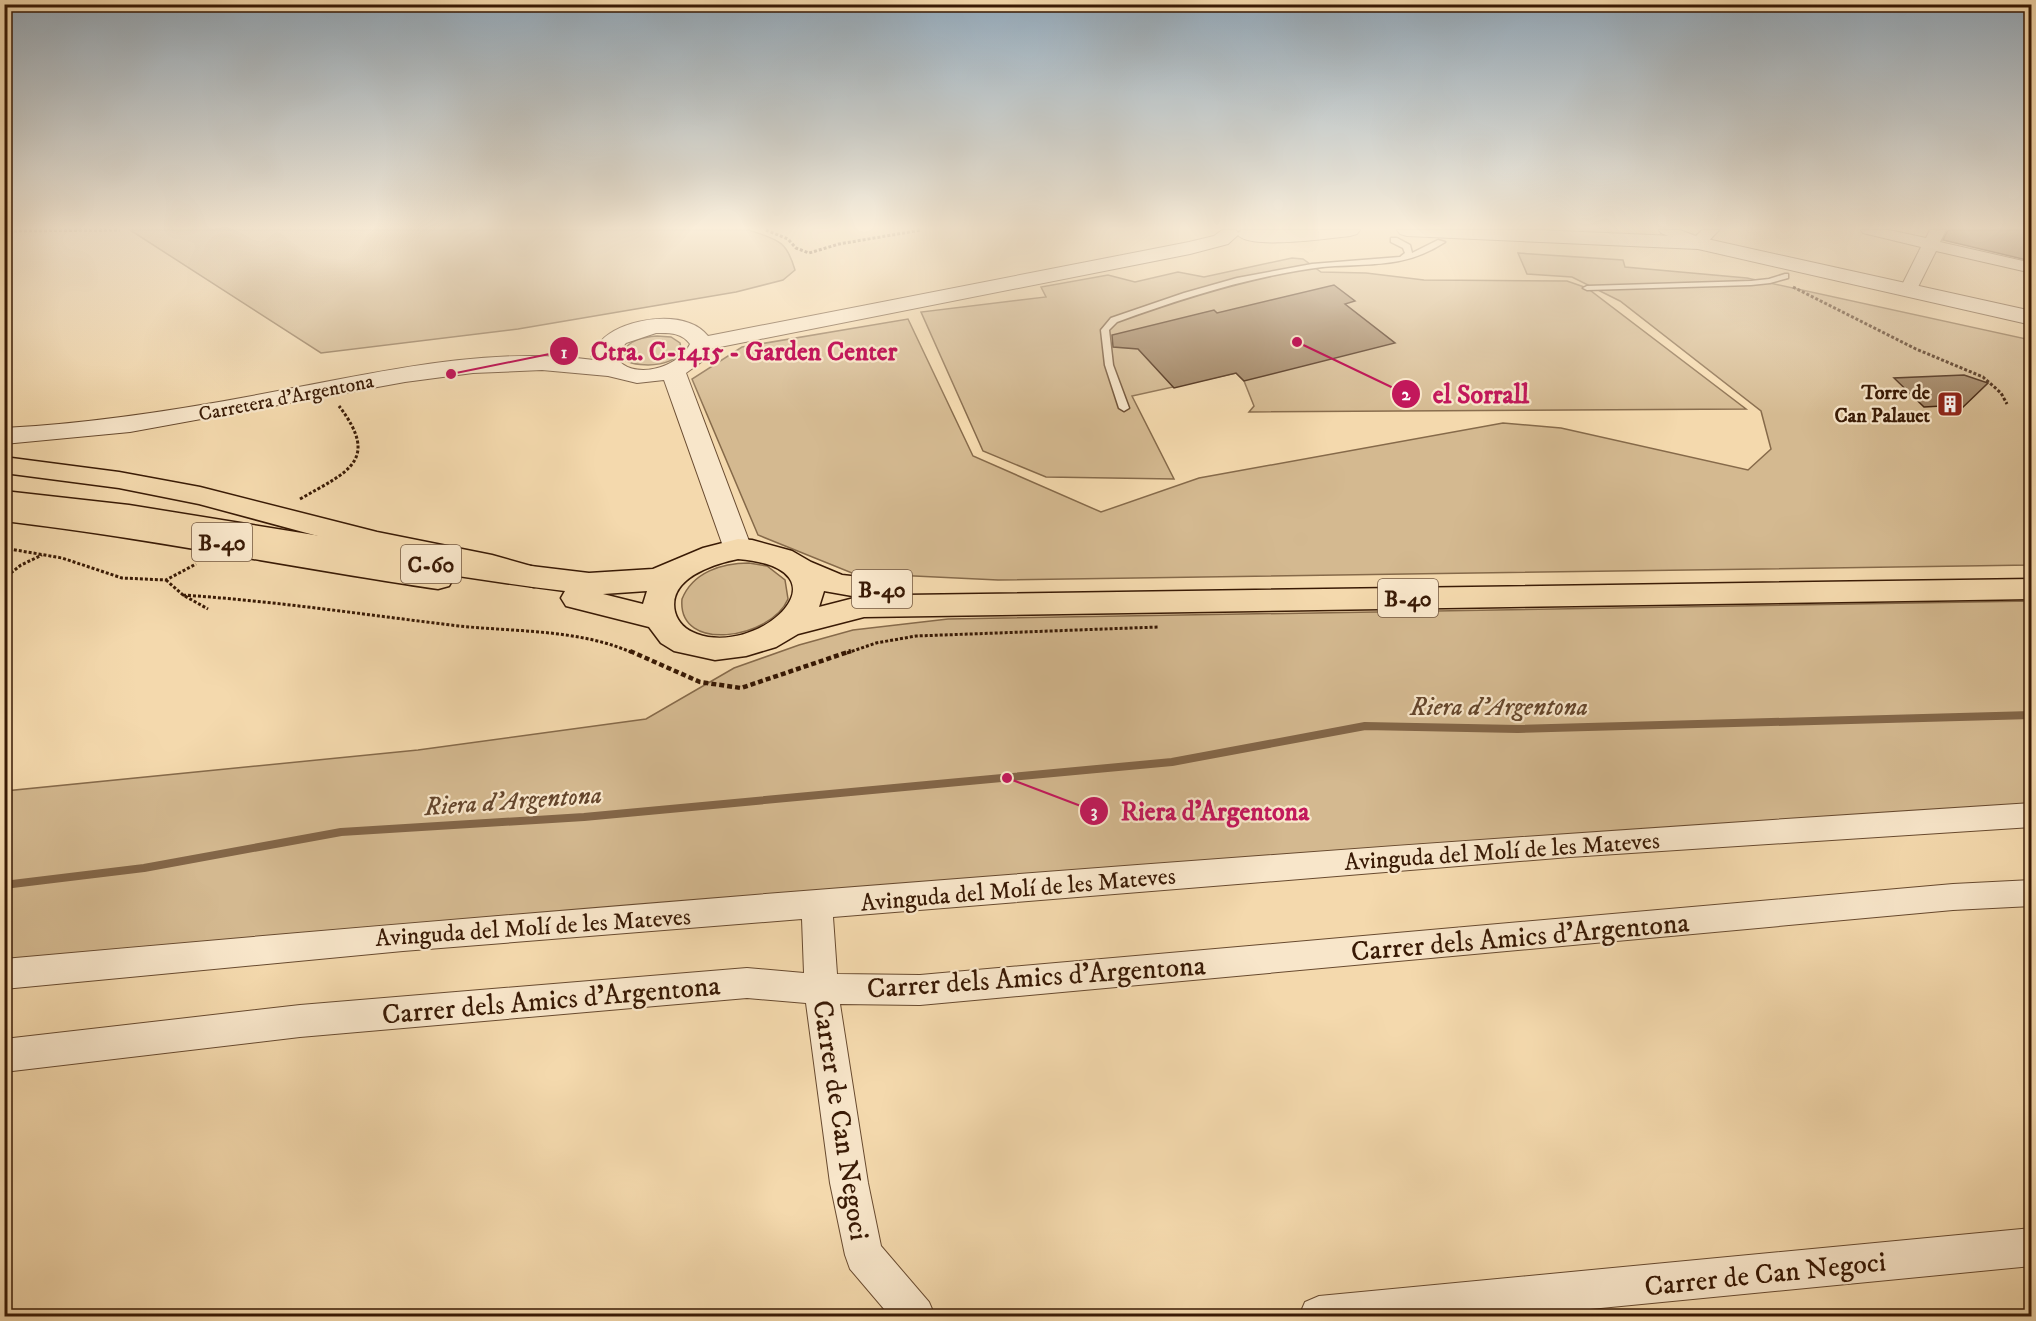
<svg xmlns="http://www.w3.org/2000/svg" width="2036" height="1321" viewBox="0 0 2036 1321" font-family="'IM FELL DW Pica',serif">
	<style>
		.green { fill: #d4b990; stroke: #866a4a; stroke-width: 1.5 }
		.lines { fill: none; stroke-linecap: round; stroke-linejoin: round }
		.stream { stroke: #836648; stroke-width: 8 }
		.building { fill: #9a7d5c; stroke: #391a05; stroke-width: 1.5 }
		.service-casing { stroke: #684a2f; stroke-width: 3 }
		.minor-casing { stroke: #684a2f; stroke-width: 2 }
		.tertiary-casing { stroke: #684a2f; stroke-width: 2 }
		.primary-casing { stroke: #391a05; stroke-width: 3 }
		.motorway-casing { stroke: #391a05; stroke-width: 3 }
		.path-far1 { stroke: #391a05; stroke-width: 3; stroke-dasharray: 3 2; stroke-linecap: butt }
		.path { stroke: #391a05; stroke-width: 4.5; stroke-dasharray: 5 3; stroke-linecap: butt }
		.service { fill: #f8e6ca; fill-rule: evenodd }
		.minor { fill: #f8e6ca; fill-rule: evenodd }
		.tertiary { fill: #f8e6ca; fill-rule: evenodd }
		.primary { fill: #f4d9ad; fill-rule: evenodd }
		.motorway { fill: #f4d9ad; fill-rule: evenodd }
		.labels { text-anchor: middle; stroke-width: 4.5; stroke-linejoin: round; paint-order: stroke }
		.far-poi-label { font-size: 20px; font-weight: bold; fill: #391a05; stroke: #f8e6ca; text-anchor: end }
		.far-street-label { font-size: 20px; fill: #391a05; stroke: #f8e6ca }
		.shield { fill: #f8e6ca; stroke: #725740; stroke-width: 1.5 }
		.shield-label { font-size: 22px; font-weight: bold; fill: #391a05 }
		.street-label { font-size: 24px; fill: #391a05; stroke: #f8e6ca }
		.water-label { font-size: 26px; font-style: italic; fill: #64462c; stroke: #f8e6ca }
		.near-street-label { font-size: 28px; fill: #391a05; stroke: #f8e6ca }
		.leader { fill: none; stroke: #c2185b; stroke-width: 2 }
		.callout-dot { fill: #c2185b; stroke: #f8e6ca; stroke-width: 2 }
		.mark-label { font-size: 18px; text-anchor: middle; font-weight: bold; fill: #fff }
		.callout-label { font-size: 26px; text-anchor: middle; font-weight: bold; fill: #c2185b; stroke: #f8e6ca; stroke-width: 4.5; stroke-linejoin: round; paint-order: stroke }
	</style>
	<rect width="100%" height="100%" fill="#f4d9ad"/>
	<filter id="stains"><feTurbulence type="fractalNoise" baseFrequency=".00333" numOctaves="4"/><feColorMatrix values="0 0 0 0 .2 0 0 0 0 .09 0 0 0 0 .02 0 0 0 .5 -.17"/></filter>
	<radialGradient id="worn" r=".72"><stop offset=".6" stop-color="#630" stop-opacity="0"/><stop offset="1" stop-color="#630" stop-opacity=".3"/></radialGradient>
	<path class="green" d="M130,230H749C777,240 786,239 795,270L783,280L736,292L518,329L321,353Z
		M1518,253L1623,260L1625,267L1747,278L2031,340V565L998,580L852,573L758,535L692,379L742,347L908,319L973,456L1101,512L1199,478L1503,423L1561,428L1748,470L1771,449L1761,411L1620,301L1572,277L1527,274Z
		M1292,258L1303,259L1321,272L1366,273L1424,280L1567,281L1587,288L1746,409L1249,412L1254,406L1244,381L1236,373L1132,396L1174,479L1046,477L983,451L921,312L1046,297L1041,287L1108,275L1135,282L1178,272L1204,277Z
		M657,336L671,337L680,343C686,367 639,369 625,360L622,352C630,340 643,337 657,336Z
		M749,563L767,566L785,580L788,599C771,639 677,654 682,599C693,572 722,563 749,563Z
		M2031,601V815L5,962V791L418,750L646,719L734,668L799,645L853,630L948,619Z"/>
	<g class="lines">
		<path class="stream" d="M4,885L144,868L341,832L584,817L1172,762L1365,726L1518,729L2032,715"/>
	</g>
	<path class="building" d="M1948,230H2031V261L1943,240Z
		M1334,285L1355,301L1345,304L1395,343L1244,381L1236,373L1174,388L1138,349L1113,347L1112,335L1214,310L1217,313Z
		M1964,375L1988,383L1959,411L1942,406L1924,407L1894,378Z"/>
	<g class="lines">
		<defs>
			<path id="service" d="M1391,238H1397L1410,245L1412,253L1438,240L1445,242C1409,266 1376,264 1335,266C1318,267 1301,270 1285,273C1227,284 1172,302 1117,322L1109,330L1113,365L1129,408L1124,411L1119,408L1105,365L1101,330L1111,318L1184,293L1237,278L1312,264L1400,257L1405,253L1403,248L1391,242Z
				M1785,274H1788V278L1770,283L1751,285L1587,290L1583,288L1587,286L1751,281L1769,279Z"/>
			<path id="minor" d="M1659,230H1680L1696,236L1702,230H1719L1704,246L1698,248L1661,233Z
				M1861,230H1889L1926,238L1930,230H1946L1940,242L2032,263V273L1936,251L1914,295H1902L1899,291L1921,247L1863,233Z
				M2032,803V827L1570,857L833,917L837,974L920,975L1953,884L2032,880V906L1953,910L920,1005L840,1004L868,1183L881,1246L929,1302L935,1316H890L850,1269L845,1255L830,1183L806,1003L747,998L300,1037L4,1072V1039L300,1005L747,968L804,973L802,919L403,951L4,989V959C679,898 1355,846 2032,803Z
				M2032,1228V1266L1518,1316H1299L1305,1302L1319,1296Z"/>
			<path id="tertiary" d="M1222,230H1236L1238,233L1241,230H1360L1357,234L1350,236C1330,238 1250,250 1238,235L1228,244L1190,254L710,349L704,360L686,373L752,549L748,556L738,558L728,556L724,549L664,380L637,383L608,376L542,370L473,373L405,382L130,432L4,444V428C99,423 191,408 283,390C385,371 490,346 594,360L591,356C596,347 601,339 609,334C634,317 687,310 708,336L1189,242L1214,236ZM656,333C669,333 681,332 690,344C679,368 631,382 615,356L626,343Z
				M1397,230H1537L1698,237L2032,311V325L1698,249L1407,236L1400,234Z"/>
			<path id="primary" d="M4,491L129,505L438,555L589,573L653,569L703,548L738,539L752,540L792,551L811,562L842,575L904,582L908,589L905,595L2032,579V599L864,617L798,634L776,647L746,656L715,660L674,651L661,643L649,627L566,606L561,598L565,591C378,568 193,527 4,509ZM738,559C854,569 760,657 697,634C686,630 678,623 675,612C667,578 714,564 738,559ZM647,591L643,604L603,594ZM824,591L858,597L819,607Z"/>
			<path id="motorway" d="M4,457L119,472L200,487L377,532L492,555L545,570L549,577L545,584L534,587L490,575L377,552L199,504L119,488L4,473Z
				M4,503C150,519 293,548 438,569L449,572L453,579L449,586L438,589C293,568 150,538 4,521Z"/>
		</defs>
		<use href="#service" class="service-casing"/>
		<use href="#minor" class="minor-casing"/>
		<use href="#tertiary" class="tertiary-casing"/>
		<use href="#primary" class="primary-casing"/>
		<use href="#motorway" class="motorway-casing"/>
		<path class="path-far1" d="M766,230L788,239L796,248L809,253L839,244L921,230
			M4,231L120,230
			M1793,287L1916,349L1983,377L2001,393L2007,404
			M300,499C347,472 381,461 339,406
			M4,548L62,558L122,578L166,580L196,564
			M166,580L183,595L208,609
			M8,586L7,576L21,565L42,555
			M183,595C275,601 367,615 459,626C517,632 579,629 633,653
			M847,653L876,643L916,636L1158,627"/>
		<path class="path" d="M630,651L700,682L741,688L851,651"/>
		<use href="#service" class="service"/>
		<use href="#minor" class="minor"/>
		<use href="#tertiary" class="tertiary"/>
		<use href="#primary" class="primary"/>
		<use href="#motorway" class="motorway"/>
	</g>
	<linearGradient id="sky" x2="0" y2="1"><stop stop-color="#93a9ba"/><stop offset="0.55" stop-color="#faeeda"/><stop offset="1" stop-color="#faeeda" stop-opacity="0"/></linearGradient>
	<rect width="2036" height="415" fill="url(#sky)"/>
	<defs>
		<symbol id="building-square" viewBox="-11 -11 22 22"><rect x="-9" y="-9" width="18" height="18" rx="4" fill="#8f2418" stroke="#f8e6ca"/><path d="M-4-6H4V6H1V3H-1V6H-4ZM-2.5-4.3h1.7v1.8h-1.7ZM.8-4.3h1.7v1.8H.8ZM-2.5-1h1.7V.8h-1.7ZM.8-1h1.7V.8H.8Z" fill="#fff"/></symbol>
	</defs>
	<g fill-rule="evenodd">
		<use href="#building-square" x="1935" y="389" width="30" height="30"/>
	</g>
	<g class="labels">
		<g class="far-poi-label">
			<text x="1930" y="399">Torre de<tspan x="1930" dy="23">Can Palauet</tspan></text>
		</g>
		<g class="far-street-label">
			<text transform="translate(286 397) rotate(-11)" y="7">Carretera d'Argentona</text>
		</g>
		<g class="shield">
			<rect x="192" y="523" width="60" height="38" rx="4.5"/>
			<rect x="401" y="545" width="60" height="38" rx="4.5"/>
			<rect x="852" y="570" width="60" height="38" rx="4.5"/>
			<rect x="1378" y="579" width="60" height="38" rx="4.5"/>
		</g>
		<g class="shield-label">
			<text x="222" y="550">B-40</text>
			<text x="431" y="572">C-60</text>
			<text x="882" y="597">B-40</text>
			<text x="1408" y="606">B-40</text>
		</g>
		<g class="street-label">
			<text transform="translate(1502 851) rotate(-4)" y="8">Avinguda del Molí de les Mateves</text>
			<text transform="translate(1018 889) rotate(-5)" y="8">Avinguda del Molí de les Mateves</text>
			<text transform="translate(533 927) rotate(-4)" y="8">Avinguda del Molí de les Mateves</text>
		</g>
		<g class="water-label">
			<text x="1499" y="715">Riera d'Argentona</text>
			<text transform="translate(513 800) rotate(-4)" y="9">Riera d'Argentona</text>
		</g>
		<g class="near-street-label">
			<text transform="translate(1520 936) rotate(-5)" y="10">Carrer dels Amics d'Argentona</text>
			<text transform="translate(1036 976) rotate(-4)" y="10">Carrer dels Amics d'Argentona</text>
			<text transform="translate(551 999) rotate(-5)" y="10">Carrer dels Amics d'Argentona</text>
			<text transform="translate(842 1120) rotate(81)" y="10">Carrer de Can Negoci</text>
			<text transform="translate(1765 1273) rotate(-6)" y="10">Carrer de Can Negoci</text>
		</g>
	</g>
	<path class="leader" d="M451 374L564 351M1297 342L1406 394M1007 778L1094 811"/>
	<g class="callout-dot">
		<circle cx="451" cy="374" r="6"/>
		<circle cx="1297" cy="342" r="6"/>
		<circle cx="1007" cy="778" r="6"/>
		<circle cx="564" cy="351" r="15"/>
		<circle cx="1406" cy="394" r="15"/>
		<circle cx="1094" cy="811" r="15"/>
	</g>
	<g class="mark-label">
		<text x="564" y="358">1</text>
		<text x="1406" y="400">2</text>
		<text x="1094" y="817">3</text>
	</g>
	<g class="callout-label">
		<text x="744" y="360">Ctra. C-1415 - Garden Center</text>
		<text x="1481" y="403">el Sorrall</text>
		<text x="1215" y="820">Riera d'Argentona</text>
	</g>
	<rect width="2036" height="1321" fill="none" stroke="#f4d9ad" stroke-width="24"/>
	<rect x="6" y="6" width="2024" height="1309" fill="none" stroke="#391a05" stroke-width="3"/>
	<rect x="12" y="12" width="2012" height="1297" fill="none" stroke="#391a05" stroke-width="1.5"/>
	<rect width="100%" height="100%" filter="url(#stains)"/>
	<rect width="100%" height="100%" fill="url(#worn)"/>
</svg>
